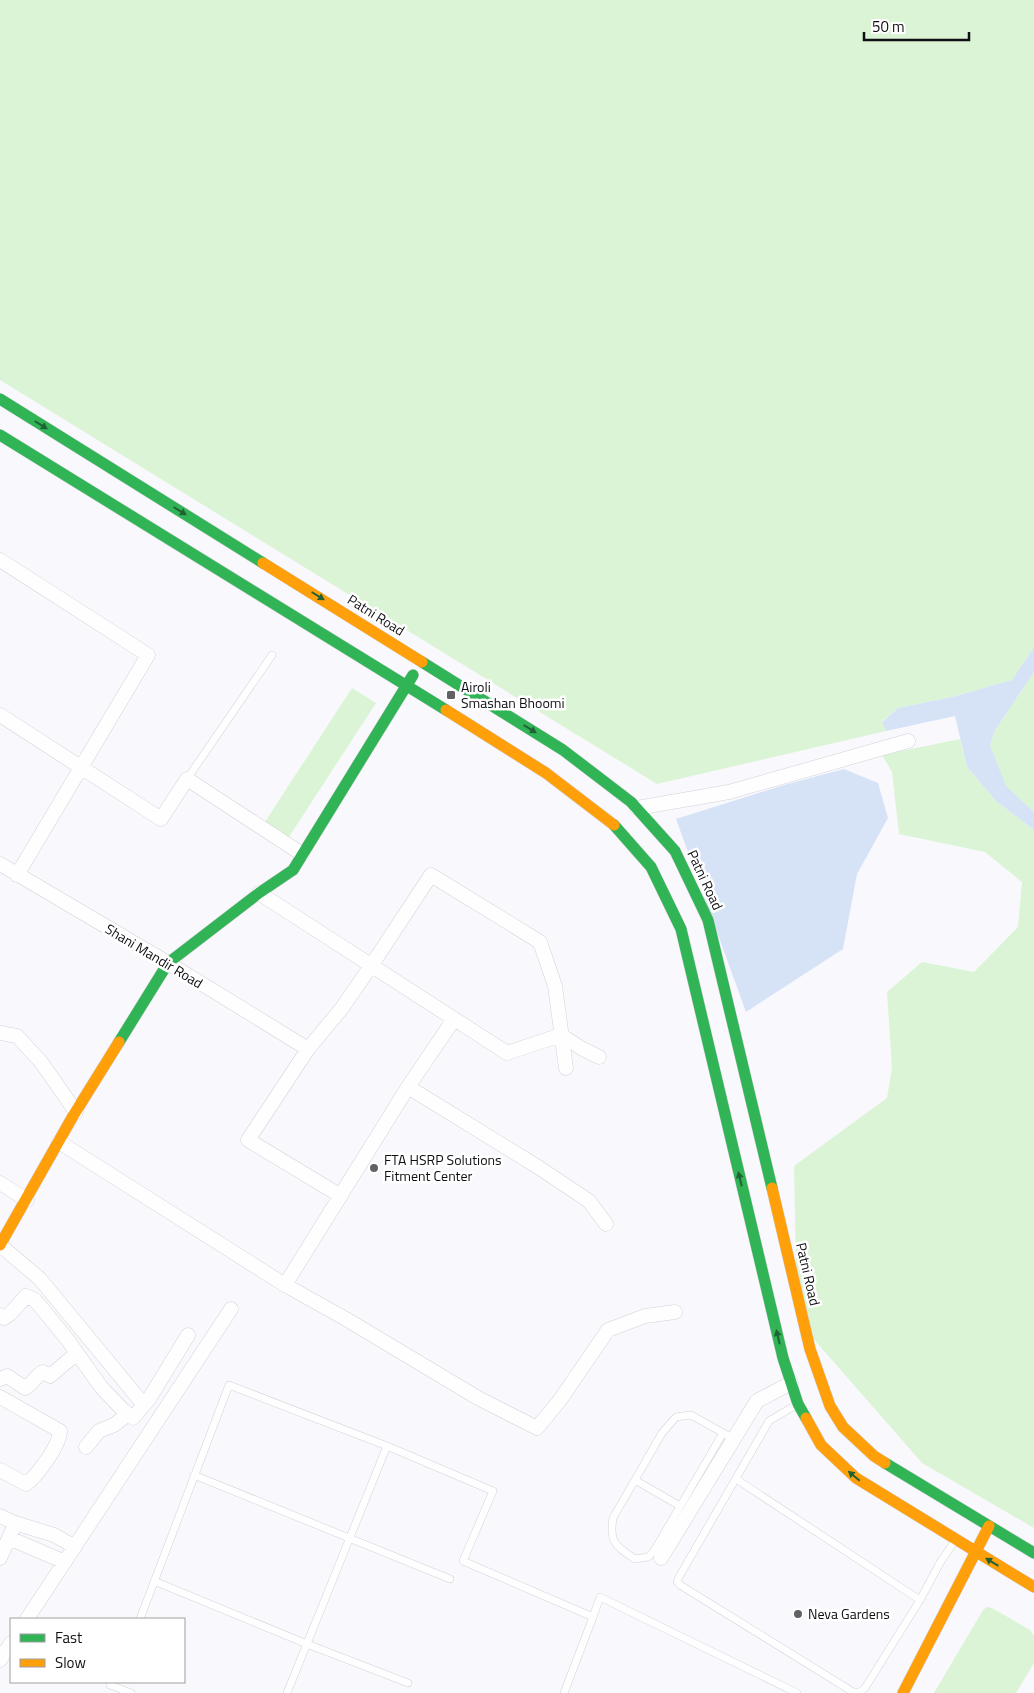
<svg xmlns="http://www.w3.org/2000/svg" width="1034" height="1693" viewBox="0 0 1034 1693" font-family="'Titillium Web',sans-serif">
	<style>
		.green { fill: #dbf4d6 }
		.water { fill: #d6e3f7 }
		.lines { fill: none; stroke-linecap: round; stroke-linejoin: round }
		.lane-casing { stroke: #d3d2d7; stroke-width: 8 }
		.street-casing { stroke: #d3d2d7; stroke-width: 15 }
		.fast-casing { stroke: #d3d2d7; stroke-width: 12 }
		.slow-casing { stroke: #d3d2d7; stroke-width: 12 }
		.lane { stroke: #fefeff; stroke-width: 7 }
		.street { stroke: #fefeff; stroke-width: 14 }
		.fast { stroke: #30b455; stroke-width: 11 }
		.slow { stroke: #ff9f0a; stroke-width: 11 }
		.oneway { fill: #206234 }
		.poi-dot { fill: #626165; stroke: #fff; stroke-width: 2 }
		.labels { text-anchor: middle; stroke-width: 5; stroke-linejoin: round; paint-order: stroke }
		.street-label { font-size: 14px; fill: #100f13; stroke: #fff }
		.poi-label { font-size: 14px; fill: #100f13; stroke: #fff; text-anchor: start }
	</style>
	<rect width="100%" height="100%" fill="#f9f8fd"/>
	<path class="green" d="M0,0H1034V647L1012,680L952,697L898,708L882,721L886,731L657,784L0,380Z
		M1034,672V812L1006,787L990,745L994,732Z
		M352,688L376,703L285,843L261,828Z
		M960,739L967,767L996,801L1034,830V1528L922,1463L797,1320L794,1166L887,1098L892,1068L887,992L922,962L974,972L1018,927L1022,882L985,852L899,834L892,772L882,755Z
		M987,1607L992,1608L1030,1630L1034,1636V1663L1016,1693H934L983,1610Z"/>
	<path class="water" d="M1034,647V672L994,732L990,745L1006,786L1034,812V830L996,801L967,767L955,716L886,731L882,722L898,708L952,697L1012,680Z
		M844,769L878,783L888,818L857,874L843,949L746,1012L676,819L784,785Z"/>
	<g class="lines">
		<defs>
			<path id="lane" d="M187,779L272,655
				M796,1405L769,1421L679,1577L677,1582L680,1585L853,1692H860L865,1688L920,1600L941,1561L955,1541
				M723,1433L654,1551L648,1557L635,1559C616,1546 609,1543 613,1518L662,1433L676,1417L691,1415L734,1439
				M194,1475L450,1579
				M736,1479L920,1600
				M635,1480L680,1506
				M154,1581L307,1644L408,1683
				M593,1617L600,1597L797,1693
				M140,1619L229,1385L387,1446L493,1491L463,1561L593,1617L564,1693
				M110,1685L131,1693
				M287,1693L387,1446"/>
			<path id="street" d="M0,560L148,655L17,875
				M0,715L161,819L187,779L302,854
				M637,808L729,792L908,741
				M0,864L168,963L308,1049
				M259,893L507,1053L561,1035L581,1048L599,1057
				M0,1033L17,1036L41,1062L76,1112
				M408,1087L538,1167L589,1201L606,1224
				M59,1142L285,1285L346,1319L478,1398L537,1428L560,1400L608,1330L645,1316L675,1312
				M0,1183L27,1200
				M341,1196L248,1140L308,1049L342,1008L371,966L431,875L540,942L555,986L566,1068
				M0,1245L40,1279L144,1405
				M285,1285L408,1087L454,1019
				M0,1315L4,1318L10,1314L26,1296L35,1300L67,1339L101,1387L123,1410L133,1418L149,1399L188,1335
				M0,1379L7,1376L25,1388C33,1384 35,1376 43,1372L50,1376L77,1353
				M0,1397L60,1431C60,1445 37,1476 26,1484L0,1470
				M86,1447L99,1431L114,1425L128,1414
				M0,1516L15,1523L54,1535L75,1547
				M9,1538L65,1562
				M0,1558L12,1531
				M661,1558L757,1401L791,1383
				M27,1619L231,1309
				M0,1660L11,1643"/>
			<path id="fast" d="M0,399L263,563
				M0,435L446,710
				M422,662L563,750L631,802L675,851L708,920L772,1188
				M614,825L651,867L681,929L783,1358L798,1404L806,1418
				M119,1042L168,963L259,893L293,870L413,675
				M885,1463L1034,1553"/>
			<path id="slow" d="M263,563L422,662
				M446,710L546,773L614,825
				M772,1188L810,1349L830,1406L843,1427L874,1456L885,1463
				M0,1245L73,1116L119,1042
				M806,1418L821,1445L856,1478L1034,1587
				M903,1693L989,1526"/>
		</defs>
		<use href="#lane" class="lane-casing"/>
		<use href="#street" class="street-casing"/>
		<use href="#fast" class="fast-casing"/>
		<use href="#slow" class="slow-casing"/>
		<use href="#lane" class="lane"/>
		<use href="#street" class="street"/>
		<use href="#fast" class="fast"/>
		<use href="#slow" class="slow"/>
	</g>
	<defs><path id="oneway-solid" d="M-6-.8H1V-3.2L6.5 0L1 3.2V.8H-6Z" transform="scale(1.25)"/></defs>
	<g class="oneway">
		<use href="#oneway-solid" transform="translate(41 425) rotate(32)"/>
		<use href="#oneway-solid" transform="translate(180 511) rotate(32)"/>
		<use href="#oneway-solid" transform="translate(318 596) rotate(32)"/>
		<use href="#oneway-solid" transform="translate(530 729) rotate(32)"/>
		<use href="#oneway-solid" transform="translate(740 1179) rotate(-103)"/>
		<use href="#oneway-solid" transform="translate(778 1337) rotate(-103)"/>
		<use href="#oneway-solid" transform="translate(854 1476) rotate(-140)"/>
		<use href="#oneway-solid" transform="translate(992 1562) rotate(-149)"/>
	</g>
	<g class="poi-dot">
		<rect x="446" y="690" width="10" height="10" rx="2.5"/>
		<circle cx="374" cy="1168" r="5"/>
		<circle cx="798" cy="1614" r="5"/>
	</g>
	<g class="labels">
		<g class="street-label">
			<text transform="translate(376 615) rotate(32)" y="5">Patni Road</text>
			<text transform="translate(705 880) rotate(65)" y="5">Patni Road</text>
			<text transform="translate(154 956) rotate(31)" y="5">Shani Mandir Road</text>
			<text transform="translate(808 1274) rotate(77)" y="5">Patni Road</text>
		</g>
		<g class="poi-label">
			<text x="461" y="692">Airoli<tspan x="461" dy="16">Smashan Bhoomi</tspan></text>
			<text x="384" y="1165">FTA HSRP Solutions<tspan x="384" dy="16">Fitment Center</tspan></text>
			<text x="808" y="1619">Neva Gardens</text>
		</g>
	</g>
	<rect x="10" y="1618" width="175" height="65" fill="#ffffff" stroke="#9f9fa1"/>
	<rect x="20" y="1634" width="25" height="8" fill="#30b455" stroke="#9f9fa1"/>
	<text x="55" y="1643" font-size="15" fill="#100f13">Fast</text>
	<rect x="20" y="1659" width="25" height="8" fill="#ff9f0a" stroke="#9f9fa1"/>
	<text x="55" y="1668" font-size="15" fill="#100f13">Slow</text>
	<path d="M864 32v8h105v-8" fill="none" stroke="#100f13" stroke-width="2.5"/>
	<text x="872" y="32" font-size="15" fill="#100f13" stroke="#ffffff" stroke-width="4" paint-order="stroke">50 m</text>
</svg>
